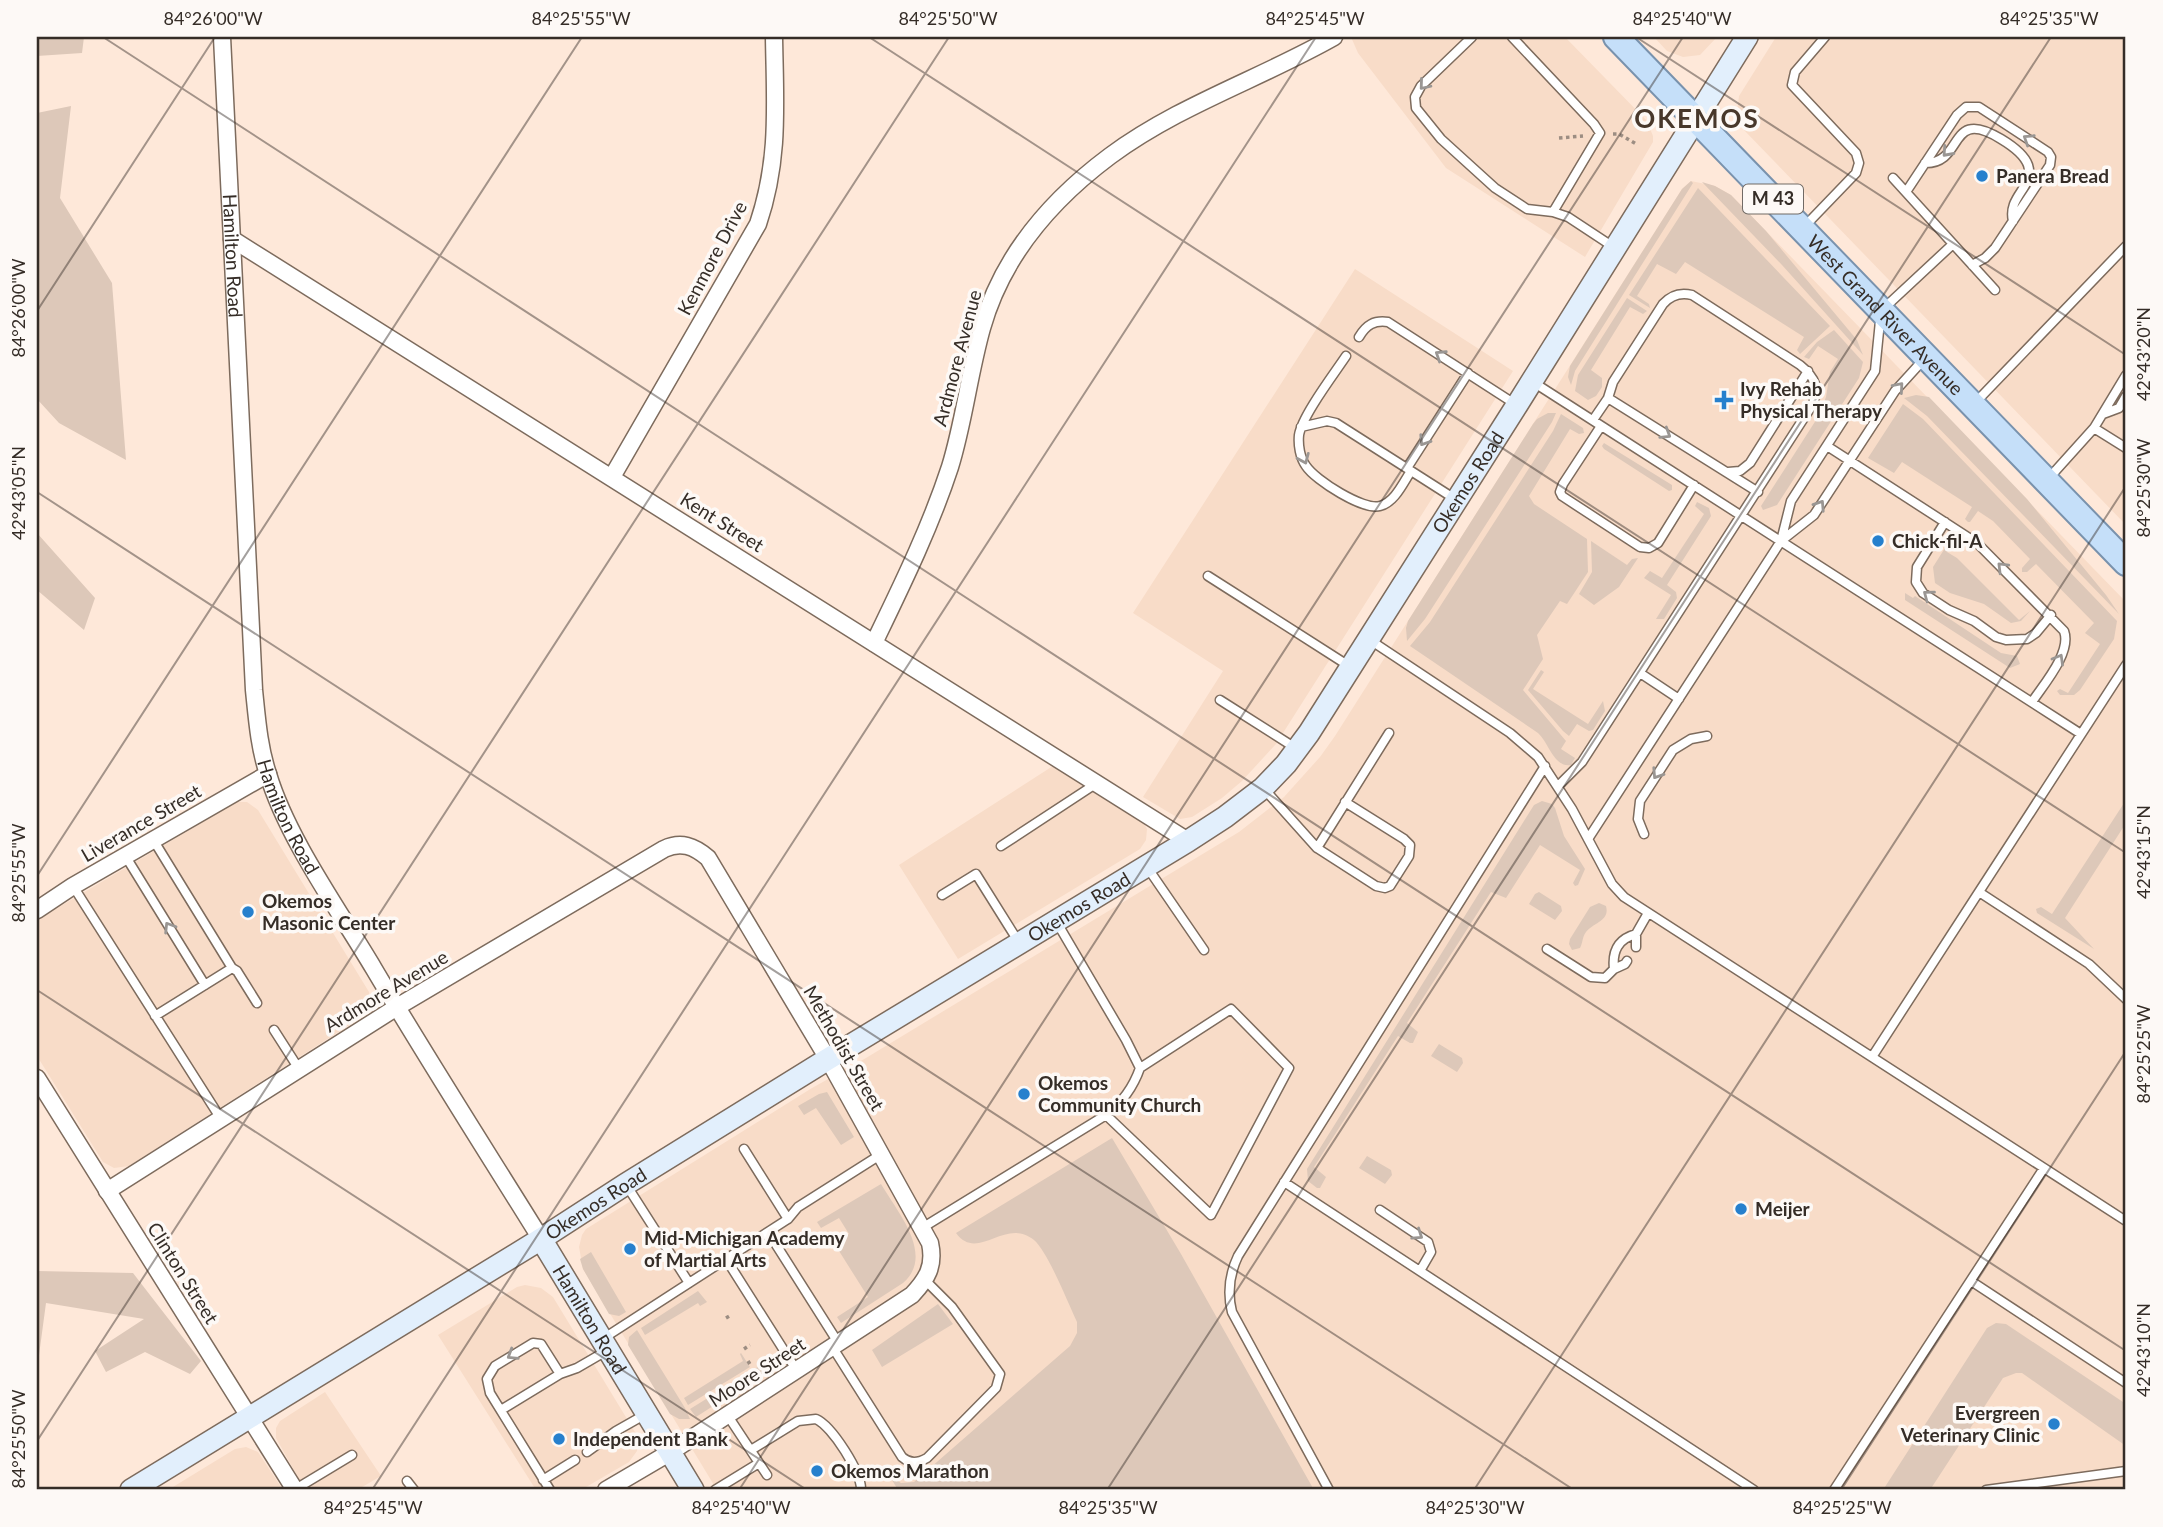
<svg xmlns="http://www.w3.org/2000/svg" width="2163" height="1527" viewBox="0 0 2163 1527" font-family="Lato,sans-serif">
	<style>
		.built { fill: #f8dcc8 }
		.green { fill: #ddc8b9 }
		.lines { fill: none; stroke-linecap: round; stroke-linejoin: round }
		.lane-casing { stroke: #7d6b5d; stroke-width: 11 }
		.street-casing { stroke: #7d6b5d; stroke-width: 19 }
		.secondary-casing { stroke: #7d6b5d; stroke-width: 24 }
		.primary-casing { stroke: #7992ad; stroke-width: 28 }
		.path { stroke: #9c8d82; stroke-width: 3.5; stroke-dasharray: 3.5 3.5; stroke-linecap: butt }
		.lane { stroke: #fff; stroke-width: 8 }
		.street { stroke: #fff; stroke-width: 16 }
		.secondary { stroke: #e2effc; stroke-width: 21 }
		.primary { stroke: #c5dff9; stroke-width: 24 }
		.oneway { stroke: #9a9693 }
		.ticks { fill: none; stroke: #352d27; stroke-width: 2; stroke-opacity: 0.45 }
		.poi-dot { fill: #2680cd; stroke: #fdf9f6; stroke-width: 2.5 }
		.labels { text-anchor: middle; stroke-width: 7; stroke-linejoin: round; paint-order: stroke }
		.shield { fill: #fdf9f6; stroke: #716a65; stroke-width: 2 }
		.shield-label { font-size: 18px; font-weight: bold; fill: #352d27 }
		.poi-label { font-size: 19px; font-weight: bold; fill: #352d27; stroke: #fdf9f6; text-anchor: start }
		.street-label { font-size: 19px; fill: #352d27; stroke: #fdf9f6 }
		.district-label { font-size: 26px; font-weight: bold; letter-spacing: 2px; fill: #48382b; stroke: #fdf9f6 }
		.neatline { fill: none; stroke: #352d27; stroke-width: 2.5 }
		.ticks-label { font-size: 18px; text-anchor: middle; fill: #352d27 }
	</style>
	<rect width="100%" height="100%" fill="#fee8d9"/>
	<path class="built" d="M1351,37H1565L1647,121L1653,136V142L1585,257L1446,168L1358,53Z
		M1654,37H1717L1700,55L1683,57L1667,51Z
		M1776,37H2126V525L1742,128L1737,112L1739,96Z
		M1691,181L1715,186L1731,195L2126,602V1490H717L583,1269L579,1247L582,1235L586,1229L812,1088L866,1058L1239,832L1284,797L1320,757L1335,736L1682,189Z
		M1355,269L1513,371L1276,744L1242,781L1222,798L1192,817L1180,819L1143,797L1223,671L1133,613Z
		M1056,764L1141,819L1147,829L1146,840L1140,849L958,959L899,865Z
		M237,802H247L258,810L369,992L370,1006L365,1015L129,1166L114,1168L103,1162L37,1056V920Z
		M525,1285L541,1288L553,1297L638,1437L637,1451L629,1462L581,1490H536L438,1335L517,1287Z
		M325,1392L381,1476L357,1490H305L276,1438V1428L280,1421Z
		M246,1447L258,1452L283,1490H168L235,1449Z"/>
	<path class="green" d="M37,37H84L82,53L37,56Z
		M71,106L60,198L112,283L126,460L59,423L37,399V113Z
		M1691,181L1693,183L1575,371L1571,385L1568,377L1570,366L1682,189Z
		M1702,182L1715,186L1731,195L1766,231L1857,340L1863,355L1782,265Z
		M1698,188L1830,326L1800,354L1797,350L1804,337L1685,262L1676,274L1657,264L1637,296L1649,304L1650,308L1629,295Z
		M1627,298L1647,311L1643,314L1630,307L1591,370L1602,378V387L1596,396L1588,400L1575,391L1578,375Z
		M1834,330L1863,362L1859,378L1777,505L1763,510L1761,506L1818,417L1826,397L1830,372L1838,359L1818,346L1809,359L1804,357L1817,342Z
		M1916,395L1929,397L2027,499L2106,595L2119,614L1927,416L1904,398Z
		M1903,404L1923,419L2117,621L2114,639L2080,690L2074,695H2060L2057,691L2060,689L2068,693L2100,644L2085,633L2094,623L2036,564L2027,572H2022V568L2030,559L1993,521L1978,511L1970,522H1968L1965,519L1972,507L1902,462L1894,473L1868,458Z
		M1548,413H1556L1552,422L1425,619L1407,641L1406,628L1408,621L1533,424L1537,419Z
		M1561,414L1583,428L1584,433L1579,434L1570,429L1529,496L1534,504L1587,539L1588,572L1567,604L1560,601L1537,635L1543,659L1523,690L1566,741L1561,749L1575,758L1571,765C1554,768 1549,743 1538,733L1410,646L1430,622L1553,431Z
		M1604,443L1672,485V490L1669,491L1604,449L1602,446Z
		M1697,502L1709,508L1711,516L1667,585L1676,592L1677,598L1664,619H1656L1671,595L1644,578L1650,571L1662,578L1704,514L1695,506Z
		M37,533L95,598L84,630L37,590Z
		M1950,540L1953,541L1947,552L1957,558L2019,620L2030,611L2021,621L2011,623L1984,604L1950,593L1935,583L1933,567Z
		M1591,541L1627,565L1632,559L1638,558L1619,587L1594,605L1579,594L1592,572Z
		M1905,593L1913,598L1915,596L2001,653L2017,656L2020,664L2010,668L1905,600Z
		M1541,670L1544,672L1533,689L1588,724L1603,701L1605,711L1593,730L1589,731L1577,724L1569,736L1563,731L1528,690Z
		M2126,800V823L2065,918L2094,949L2037,913L2036,909L2041,907L2052,914Z
		M1542,801L1552,804L1555,808L1564,836L1585,869L1578,885L1575,886L1573,883L1580,870L1540,845L1506,898L1491,892L1407,1023L1418,1032L1413,1043H1410L1398,1036L1314,1167L1326,1177L1320,1188H1317L1308,1181L1307,1169L1534,805Z
		M1539,892L1561,906L1562,911L1555,920L1529,904L1535,894Z
		M1599,903L1606,906C1610,921 1594,922 1586,932C1582,937 1583,943 1580,948L1572,950L1569,944L1570,939L1590,907Z
		M1439,1044L1462,1058L1463,1063L1457,1072L1431,1056Z
		M827,1092L854,1137L841,1145L816,1108L804,1115L798,1106L819,1094Z
		M1112,1138L1181,1254L1314,1490H898L889,1475L901,1483L914,1482L1070,1346L1077,1333V1322C1068,1303 1048,1252 1034,1240C1005,1216 978,1263 956,1233Z
		M1367,1156L1391,1170L1392,1175L1385,1184L1359,1168Z
		M881,1184C898,1213 935,1255 903,1283L841,1323L837,1317L868,1297L834,1243L849,1234L839,1218L821,1228L817,1222Z
		M591,1252L626,1312L619,1316L609,1314L583,1269L580,1259Z
		M37,1271L133,1273L201,1361L190,1374L145,1352L106,1372L95,1351L144,1319L46,1303L37,1370Z
		M698,1291L707,1302L700,1306L698,1303L645,1335L641,1328Z
		M938,1304L953,1324L882,1367L872,1350Z
		M1996,1323L2006,1324L2126,1404V1446L2022,1373H2016L2003,1378L1930,1490H1883L1987,1328Z
		M637,1330L685,1408L690,1419H679L670,1414L628,1345L629,1337Z
		M741,1353L750,1367L688,1405L684,1398L743,1361L740,1354Z
		M774,1359L780,1363L696,1417L690,1409L761,1365Z"/>
	<g class="lines">
		<defs>
			<path id="lane" d="M1472,37L1421,86L1415,97L1416,108L1441,139L1495,188L1527,209L1553,212
				M1512,37L1594,124L1600,133L1553,212L1568,217L1615,248
				M1925,163C1965,164 1947,106 2001,139C2011,145 2024,154 2028,165C2035,187 2007,196 2013,221
				M1893,178L1995,290
				M1906,192L1957,115L1966,107H1979L2048,152L2051,157L2050,165L1995,248L1985,258L1972,265
				M1804,227L1856,173L1859,163L1856,153L1792,85L1795,72L1825,37
				M1359,337C1366,325 1374,320 1388,322L1515,404
				M1346,356C1334,374 1302,416 1299,435C1298,445 1300,458 1306,466C1315,480 1364,511 1380,506C1395,502 1403,483 1411,471
				M1533,382L2081,734
				M1608,398L1758,492
				M1975,403L2126,246
				M2103,414L2119,408L2126,396
				M1601,426L1563,484L1560,492L1562,496L1640,547L1649,548L1658,543L1694,485
				M1301,427L1327,421L1336,423L1455,499
				M2094,428L2126,448
				M1827,446L1977,543L2064,631C2072,652 2044,684 2032,702
				M1407,468L1468,373
				M1728,472L1740,471L1750,463L1808,371
				M2049,478L2094,428L2126,375
				M1945,522L1917,567L1916,582L1923,593L1949,610L1974,621L1996,637L2006,640L2027,639L2036,633L2051,615
				M1781,541L1814,515L1895,391L1925,358
				M1208,576L1349,666
				M1370,640L1510,733L1538,757L1572,809L1612,884L1624,897L2126,1221
				M1640,673L1679,699
				M1220,700L1297,749
				M1558,786L1582,762L1811,407C1821,389 1815,377 1800,365L1692,295C1680,292 1671,295 1663,304L1613,382L1608,398L1593,420
				M1265,790L1317,848L1376,886L1385,888L1390,886L1409,856L1410,845L1404,839L1345,802
				M1644,834L1638,819L1640,801L1673,750L1691,739L1707,736
				M1588,839L1781,541L1791,501L1875,371L1881,311L1953,244
				M154,841L232,968L155,1016
				M1001,846L1097,783
				M1317,848L1389,733
				M126,857L205,985
				M1147,867L1204,950
				M73,886L221,1119
				M1979,892L2089,964L2126,999
				M942,895L976,874L1018,941
				M1636,934V947
				M1547,949L1591,977L1605,978L1614,969C1612,951 1618,939 1636,934L1648,913
				M232,968L237,971L257,1003
				M1614,969L1625,964L1627,961
				M274,1030L299,1069
				M1872,1057L2126,665
				M1106,1115L1211,1215L1289,1068L1231,1009L1140,1068
				M744,1149L788,1219
				M1284,1182L1754,1490
				M627,1186L689,1283
				M1380,1210L1428,1242L1431,1252L1420,1271
				M922,1228L1106,1115C1123,1102 1133,1088 1140,1068L1126,1040L1056,921
				M768,1232L839,1344
				M726,1259L797,1371
				M1971,1281L2126,1383
				M604,1338L788,1219L798,1207L880,1155
				M833,1348L902,1457C910,1464 918,1463 927,1458L996,1388L1000,1374L952,1307L926,1281
				M501,1410L560,1374L577,1368L608,1350
				M728,1416L767,1475
				M751,1450L798,1421L816,1419C832,1426 862,1473 861,1490
				M587,1452L616,1431L646,1414
				M543,1480L575,1460
				M407,1481L414,1490
				M294,1490L352,1455
				M550,1490L490,1393L487,1379L495,1366L533,1343L541,1344L560,1374
				M715,1490L759,1463
				M1329,1490L1232,1312C1227,1292 1229,1275 1238,1256L1545,766
				M1834,1490L2044,1168
				M1986,1490L2126,1471"/>
			<g id="street">
				<path id="s1" d="M222,37L254,690C257,719 259,747 268,774C287,838 339,910 374,969C428,1060 485,1149 541,1239"/>
				<path d="M232,239L1188,841"/>
				<path d="M612,477L758,224C780,159 775,104 774,37"/>
				<path d="M874,643C902,585 930,528 950,467C964,422 969,374 982,328C1002,257 1051,200 1110,156C1179,105 1260,79 1334,37"/>
				<path d="M37,910L73,886L268,774"/>
				<path d="M37,1078L295,1490"/>
				<path d="M107,1191L397,1007L664,849C681,841 694,846 708,858L828,1059L930,1243C935,1266 927,1279 912,1295L669,1453L606,1490"/>
			</g>
			<g id="secondary">
				<path id="s2" d="M541,1239L693,1490"/>
				<path id="s3" d="M131,1490L541,1239L626,1184L828,1059L1188,841L1225,817L1263,788L1286,764L1309,733L1517,405L1747,37"/>
			</g>
			<g id="primary">
				<path id="s4" d="M1616,37L2126,563"/>
			</g>
		</defs>
		<use href="#lane" class="lane-casing"/>
		<use href="#street" class="street-casing"/>
		<use href="#secondary" class="secondary-casing"/>
		<use href="#primary" class="primary-casing"/>
		<path class="path" d="M1613,134H1619L1638,145
			M1559,138L1583,136
			M726,1318L731,1315
			M744,1349L750,1345
			M748,1361L751,1366"/>
		<use href="#lane" class="lane"/>
		<use href="#street" class="street"/>
		<use href="#secondary" class="secondary"/>
		<use href="#primary" class="primary"/>
	</g>
	<defs><path id="oneway-chevron" d="M-2-3.5L2.5 0L-2 3.5" fill="none" stroke-width="1.6" stroke-linecap="round" stroke-linejoin="round" transform="scale(1.75)"/></defs>
	<g class="oneway">
		<use href="#oneway-chevron" transform="translate(1424 85) rotate(130)"/>
		<use href="#oneway-chevron" transform="translate(2028 139) rotate(-147)"/>
		<use href="#oneway-chevron" transform="translate(1947 152) rotate(132)"/>
		<use href="#oneway-chevron" transform="translate(1440 355) rotate(-147)"/>
		<use href="#oneway-chevron" transform="translate(1899 387) rotate(-49)"/>
		<use href="#oneway-chevron" transform="translate(1666 434) rotate(32)"/>
		<use href="#oneway-chevron" transform="translate(1424 441) rotate(123)"/>
		<use href="#oneway-chevron" transform="translate(1304 459) rotate(67)"/>
		<use href="#oneway-chevron" transform="translate(1820 505) rotate(-57)"/>
		<use href="#oneway-chevron" transform="translate(2002 567) rotate(-135)"/>
		<use href="#oneway-chevron" transform="translate(1928 595) rotate(-143)"/>
		<use href="#oneway-chevron" transform="translate(2059 659) rotate(-60)"/>
		<use href="#oneway-chevron" transform="translate(1657 774) rotate(123)"/>
		<use href="#oneway-chevron" transform="translate(169 927) rotate(-122)"/>
		<use href="#oneway-chevron" transform="translate(1418 1235) rotate(34)"/>
		<use href="#oneway-chevron" transform="translate(512 1355) rotate(148)"/>
	</g>
	<path class="ticks" d="M103,37L2126,1351M869,37L2126,853M1636,37L2126,355M37,311L215,37M37,492L1574,1490M37,876L582,37M37,990L807,1490M37,1441L949,37M37,1488L40,1490M372,1490L1316,37M739,1490L1683,37M1107,1490L2051,37M1474,1490L2126,486M1841,1490L2126,1051"/>
	<g class="poi-dot">
		<circle cx="1982" cy="176" r="7"/>
		<path d="M1720.5 389.5h7v7h7v7h-7v7h-7v-7h-7v-7h7z"/>
		<circle cx="1878" cy="541" r="7"/>
		<circle cx="248" cy="912" r="7"/>
		<circle cx="1024" cy="1094" r="7"/>
		<circle cx="1741" cy="1209" r="7"/>
		<circle cx="630" cy="1249" r="7"/>
		<circle cx="2054" cy="1424" r="7"/>
		<circle cx="559" cy="1439" r="7"/>
		<circle cx="817" cy="1471" r="7"/>
	</g>
	<g class="labels">
		<rect class="shield" x="1743" y="184.5" width="60" height="29" rx="5"/>
		<g class="shield-label">
			<text x="1773" y="205">M 43</text>
		</g>
		<g class="poi-label">
			<text x="1996" y="183">Panera Bread</text>
			<text x="1740" y="396">Ivy Rehab<tspan x="1740" dy="22">Physical Therapy</tspan></text>
			<text x="1892" y="548">Chick-fil-A</text>
			<text x="262" y="908">Okemos<tspan x="262" dy="22">Masonic Center</tspan></text>
			<text x="1038" y="1090">Okemos<tspan x="1038" dy="22">Community Church</tspan></text>
			<text x="1755" y="1216">Meijer</text>
			<text x="644" y="1245">Mid-Michigan Academy<tspan x="644" dy="22">of Martial Arts</tspan></text>
			<text x="2040" y="1420" text-anchor="end">Evergreen<tspan x="2040" dy="22">Veterinary Clinic</tspan></text>
			<text x="573" y="1446">Independent Bank</text>
			<text x="831" y="1478">Okemos Marathon</text>
		</g>
		<g class="street-label">
			<text dy="7" stroke="none"><textPath href="#s1" startOffset="219">Hamilton Road</textPath></text>
			<text transform="translate(712 258) rotate(-62)" y="7">Kenmore Drive</text>
			<text dy="7" stroke="none"><textPath href="#s4" startOffset="387">West Grand River Avenue</textPath></text>
			<text transform="translate(957 358) rotate(-75)" y="7">Ardmore Avenue</text>
			<text dy="7" stroke="none"><textPath href="#s3" startOffset="1701">Okemos Road</textPath></text>
			<text transform="translate(722 522) rotate(32)" y="7">Kent Street</text>
			<text dy="7" stroke="none"><textPath href="#s1" startOffset="786">Hamilton Road</textPath></text>
			<text transform="translate(141 823) rotate(-30)" y="7">Liverance Street</text>
			<text dy="7" stroke="none"><textPath href="#s3" startOffset="1113">Okemos Road</textPath></text>
			<text transform="translate(386 991) rotate(-31)" y="7">Ardmore Avenue</text>
			<text transform="translate(844 1048) rotate(60)" y="7">Methodist Street</text>
			<text dy="7" stroke="none"><textPath href="#s3" startOffset="546">Okemos Road</textPath></text>
			<text transform="translate(183 1273) rotate(58)" y="7">Clinton Street</text>
			<text dy="7" stroke="none"><textPath href="#s2" startOffset="94">Hamilton Road</textPath></text>
			<text transform="translate(757 1372) rotate(-33)" y="7">Moore Street</text>
		</g>
		<g class="district-label">
			<text x="1697" y="128">OKEMOS</text>
		</g>
	</g>
	<rect width="2163" height="1527" fill="none" stroke="#fdf9f6" stroke-width="77"/>
	<rect x="38" y="38" width="2086" height="1450" class="neatline"/>
	<g class="ticks-label">
		<text x="213" y="25">84°26'00"W</text>
		<text x="581" y="25">84°25'55"W</text>
		<text x="948" y="25">84°25'50"W</text>
		<text x="1315" y="25">84°25'45"W</text>
		<text x="1682" y="25">84°25'40"W</text>
		<text x="2049" y="25">84°25'35"W</text>
		<text transform="translate(19 308) rotate(-90)" y="6">84°26'00"W</text>
		<text transform="translate(2144 354) rotate(-90)" y="6">42°43'20"N</text>
		<text transform="translate(2144 488) rotate(-90)" y="6">84°25'30"W</text>
		<text transform="translate(19 493) rotate(-90)" y="6">42°43'05"N</text>
		<text transform="translate(2144 852) rotate(-90)" y="6">42°43'15"N</text>
		<text transform="translate(19 873) rotate(-90)" y="6">84°25'55"W</text>
		<text transform="translate(2144 1054) rotate(-90)" y="6">84°25'25"W</text>
		<text transform="translate(2144 1350) rotate(-90)" y="6">42°43'10"N</text>
		<text transform="translate(19 1439) rotate(-90)" y="6">84°25'50"W</text>
		<text x="373" y="1514">84°25'45"W</text>
		<text x="741" y="1514">84°25'40"W</text>
		<text x="1108" y="1514">84°25'35"W</text>
		<text x="1475" y="1514">84°25'30"W</text>
		<text x="1842" y="1514">84°25'25"W</text>
	</g>
</svg>
